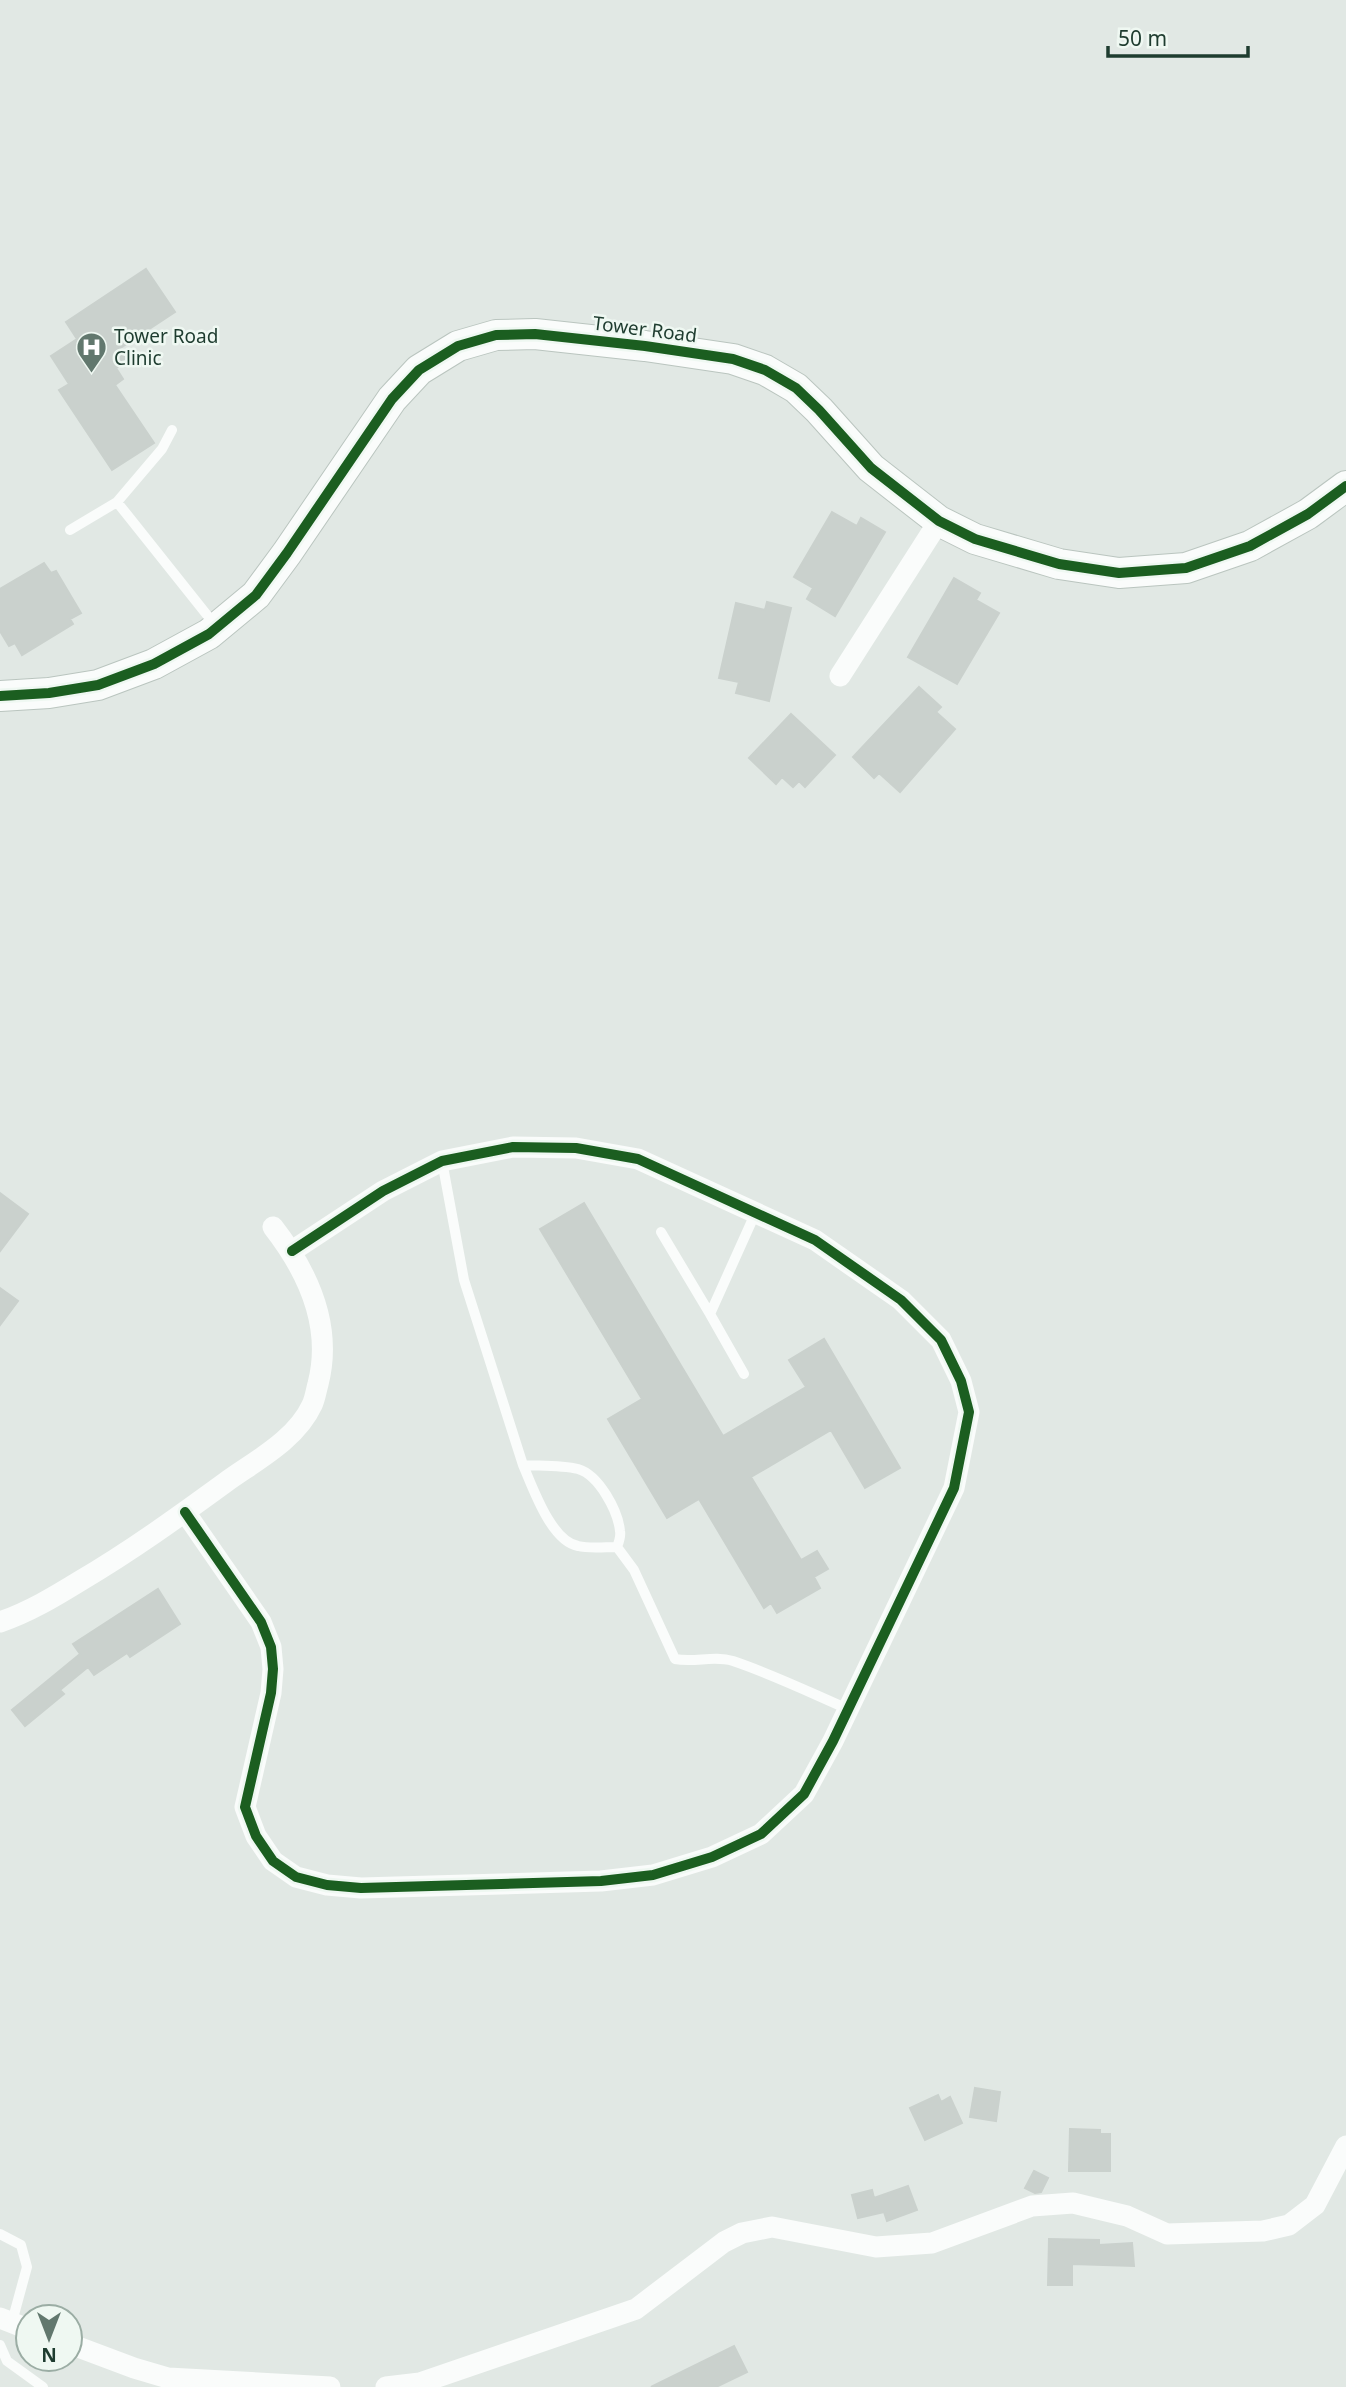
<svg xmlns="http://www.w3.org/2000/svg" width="1346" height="2387" viewBox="0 0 1346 2387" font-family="'Noto Sans',sans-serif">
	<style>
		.building { fill: #cad1cd; stroke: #cad1cd; stroke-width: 2 }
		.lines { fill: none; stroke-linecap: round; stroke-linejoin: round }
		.secondary-casing { stroke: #bac5bf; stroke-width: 32 }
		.lane { stroke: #fafcfb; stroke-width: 10 }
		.street { stroke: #fafcfb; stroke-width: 21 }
		.secondary { stroke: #fafcfb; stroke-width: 30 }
		.cycleway-casing { stroke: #eff8f2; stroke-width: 15 }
		.cycleway { stroke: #1b5e20; stroke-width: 10 }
		.labels { text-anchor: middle; stroke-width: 5; stroke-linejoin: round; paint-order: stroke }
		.street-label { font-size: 19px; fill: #1e3c2f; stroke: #eff8f2 }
		.poi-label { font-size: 19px; fill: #1e3c2f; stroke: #eff8f2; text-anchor: start }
	</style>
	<rect width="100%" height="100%" fill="#e1e8e4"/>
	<path class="building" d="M146,269L175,312L119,349L127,361L116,368L123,379L115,385L154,443L112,470L59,390L69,384L51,356L77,339L66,322Z
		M832,512L857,526L861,518L885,532L835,616L807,599L813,588L794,577Z
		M44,563L51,573L56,571L81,613L70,619L73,624L22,655L15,643L9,646L0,631V589Z
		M954,578L980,593L976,600L999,613L957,684L908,657Z
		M767,602L791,608L769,701L736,693L739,682L719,678L736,603L765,610Z
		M919,687L941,707L936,712L955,729L900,792L879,773L874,778L853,757Z
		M791,714L835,755L805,787L799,781L793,787L782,777L776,784L749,758Z
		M0,1193L28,1214L0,1251Z
		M584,1203L723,1436L806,1387L789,1360L824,1339L900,1468L865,1488L831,1430L751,1477L801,1560L817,1551L828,1569L814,1577L820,1588L777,1613L771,1603L764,1608L699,1499L667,1518L608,1419L642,1399L540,1229Z
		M0,1288L18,1301L0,1325Z
		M158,1589L180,1624L130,1657L127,1653L94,1675L88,1667L60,1690L64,1694L25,1726L12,1710L80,1654L73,1644Z
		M975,2088L1000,2092L996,2121L970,2117Z
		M938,2095L941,2102L950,2097L962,2123L925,2140L910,2108Z
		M1070,2129L1100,2130V2134H1110V2171H1069Z
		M1034,2171L1048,2178L1041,2192L1035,2193L1025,2188Z
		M908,2186L917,2210L887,2221L884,2212L858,2218L852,2195L872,2190L874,2198Z
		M1049,2239L1099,2240V2245L1132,2243L1134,2266L1072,2264V2285H1048Z
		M734,2346L747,2372L716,2387H651Z"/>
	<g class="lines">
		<defs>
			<path id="secondary" d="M0,696L49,693L98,685L154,664L209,634L256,595L287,553L392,399L419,370L458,346L496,335L535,334L645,346L733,359L765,370L796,388L819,410L871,468L939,521L975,539L1059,564L1119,573L1186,568L1250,546L1308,514L1346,486"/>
		</defs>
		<use href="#secondary" class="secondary-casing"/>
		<path class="lane" d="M117,502L215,625
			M70,530L117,502L162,449L172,430
			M442,1161L464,1280L523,1465C540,1466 561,1465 578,1469C599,1475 618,1511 620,1531C621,1536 619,1542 617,1547L634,1570L675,1659C695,1663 713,1655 733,1661C772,1674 811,1693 848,1709
			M661,1232L710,1314
			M744,1374L710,1314L755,1214
			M523,1465C533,1488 551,1541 578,1546C590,1549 605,1547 617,1547
			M0,2234L21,2245L27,2267L12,2322
			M0,2345L7,2361L43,2387"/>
		<path class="street" d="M840,676L939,521
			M185,1512L261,1622L271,1647L273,1669L271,1693L245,1807L256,1836L273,1861L296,1877L327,1885L361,1888L601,1881L653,1875L712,1857L761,1834L804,1794L833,1741L954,1488L969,1412L961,1381L941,1340L901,1300L815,1240L638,1159L576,1148L513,1147L442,1161L383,1191L292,1251
			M0,1622C29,1612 54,1597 80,1581C131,1551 178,1517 226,1482C255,1461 296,1440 312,1405C315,1399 316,1391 318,1384C333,1326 308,1272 273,1227
			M0,2318L28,2329
			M70,2344L134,2368L168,2378L330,2387
			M386,2387L420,2383L636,2309L724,2242L742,2233L772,2227L876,2247L932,2243L1032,2206L1073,2203L1127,2216L1167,2234L1263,2231L1289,2225L1315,2205L1346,2146"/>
		<use href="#secondary" class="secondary"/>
		<defs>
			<path id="cycleway" d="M0,696L49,693L98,685L154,664L209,634L256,595L287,553L392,399L419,370L458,346L496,335L535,334L645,346L733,359L765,370L796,388L819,410L871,468L939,521L975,539L1059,564L1119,573L1186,568L1250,546L1308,514L1346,486
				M185,1512L261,1622L271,1647L273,1669L271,1693L245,1807L256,1836L273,1861L296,1877L327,1885L361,1888L601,1881L653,1875L712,1857L761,1834L804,1794L833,1741L954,1488L969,1412L961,1381L941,1340L901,1300L815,1240L638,1159L576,1148L513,1147L442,1161L383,1191L292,1251"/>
		</defs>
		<use href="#cycleway" class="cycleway-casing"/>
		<use href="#cycleway" class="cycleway"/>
	</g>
	<defs>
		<symbol id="hospital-pin" viewBox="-11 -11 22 30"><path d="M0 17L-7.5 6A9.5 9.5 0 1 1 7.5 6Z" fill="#62786e" stroke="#eff8f2"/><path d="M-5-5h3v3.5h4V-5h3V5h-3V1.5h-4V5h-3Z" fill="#fff"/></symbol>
	</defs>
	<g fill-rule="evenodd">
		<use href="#hospital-pin" x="74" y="330" width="35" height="47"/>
	</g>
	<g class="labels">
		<g class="street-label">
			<text transform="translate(645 329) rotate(7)" y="7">Tower Road</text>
		</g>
		<g class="poi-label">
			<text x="114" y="343">Tower Road<tspan x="114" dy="22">Clinic</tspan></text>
		</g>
	</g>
	<g transform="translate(49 2338) rotate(180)"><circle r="33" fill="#eff8f2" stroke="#9bada4" stroke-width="2"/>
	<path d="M0-5L12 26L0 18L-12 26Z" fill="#62786e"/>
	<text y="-10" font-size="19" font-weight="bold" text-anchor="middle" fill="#1e3c2f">N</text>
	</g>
	<path d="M1108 46v10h140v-10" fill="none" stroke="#1e3c2f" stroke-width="3.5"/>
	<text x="1118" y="46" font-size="21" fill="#1e3c2f" stroke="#eff8f2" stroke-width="5" paint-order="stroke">50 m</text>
</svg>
